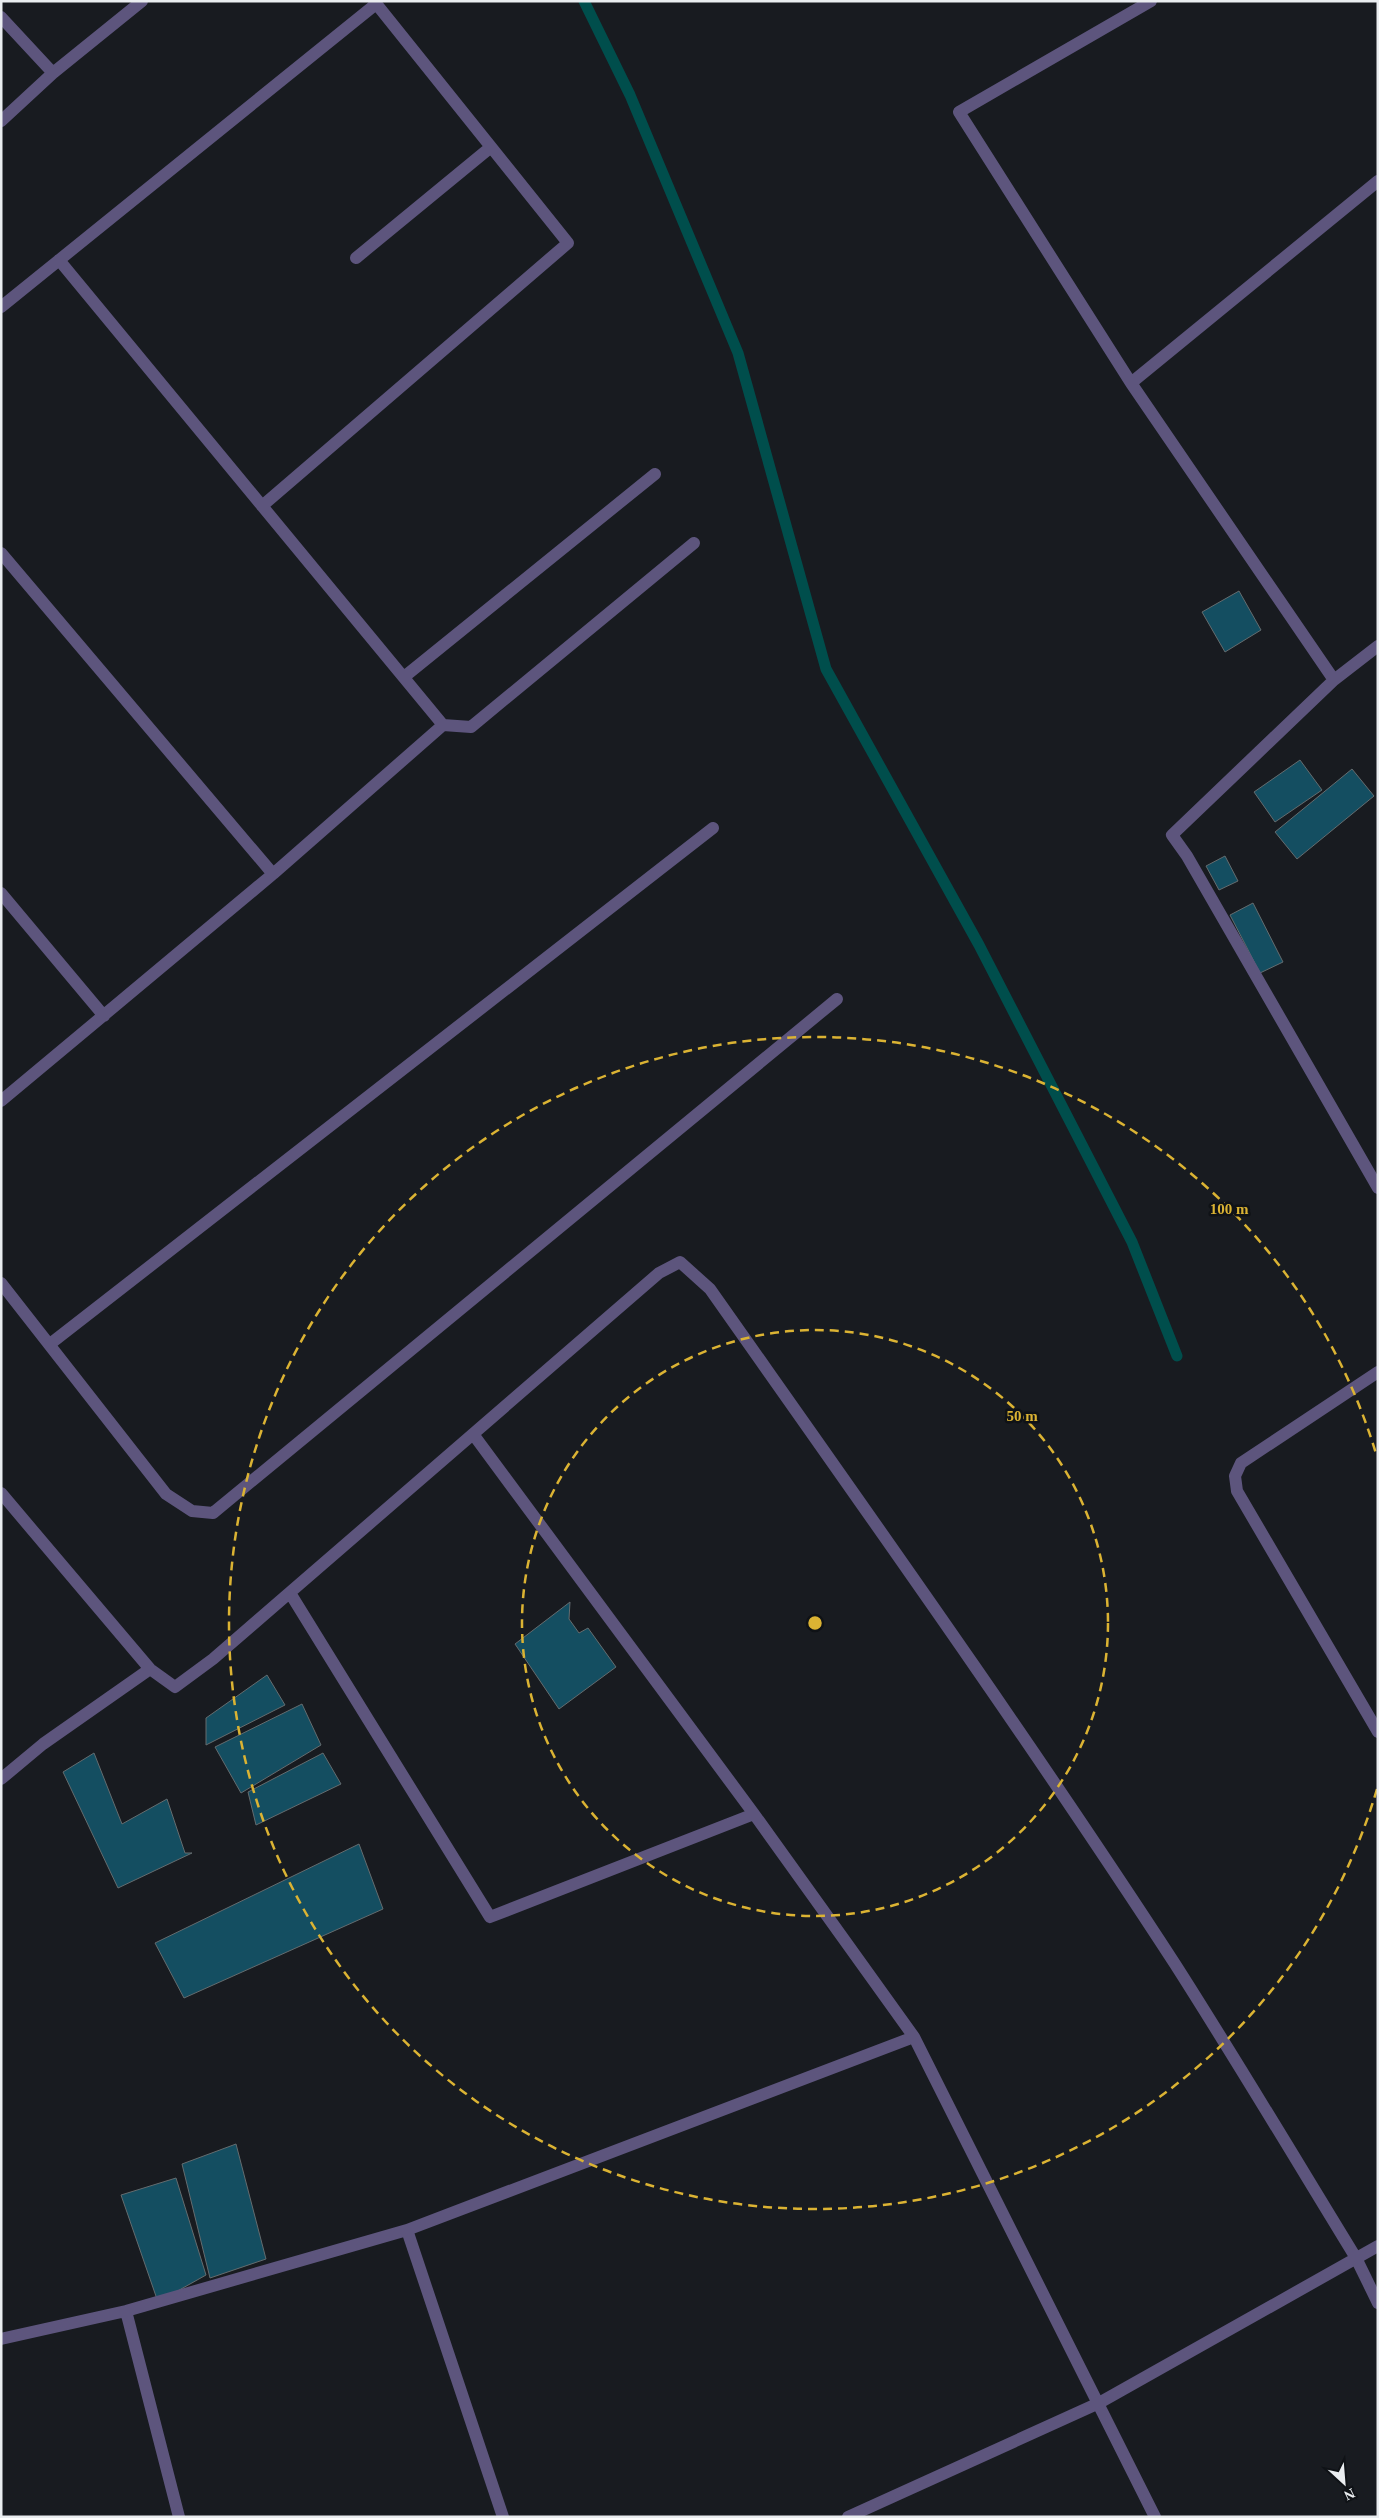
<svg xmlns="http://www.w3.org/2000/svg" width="1379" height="2518" viewBox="0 0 1379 2518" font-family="Georgia,serif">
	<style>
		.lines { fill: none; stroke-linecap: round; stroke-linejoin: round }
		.stream { stroke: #004e4c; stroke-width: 11 }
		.building { fill: #144e61; stroke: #646c6f }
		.street { stroke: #5d557d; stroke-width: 12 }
		.ring { fill: none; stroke: #dbb333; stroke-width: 2.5; stroke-dasharray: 9 6 }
		.centre { fill: #dbb333; stroke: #0f1216; stroke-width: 2.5 }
		.ring-label { font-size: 15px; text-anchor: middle; font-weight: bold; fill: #dbb333; stroke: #0f1216; stroke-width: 5; stroke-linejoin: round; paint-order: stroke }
	</style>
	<rect width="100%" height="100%" fill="#181b20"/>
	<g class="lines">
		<path class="stream" d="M584,1L630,95L738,353L826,669L979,945L1132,1242L1177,1356"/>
	</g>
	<path class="building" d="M1239,591L1261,630L1225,652L1202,612Z
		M1300,760L1322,790L1275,822L1254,792Z
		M1352,769L1374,796L1297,859L1275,832Z
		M1225,856L1238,881L1219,890L1206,866Z
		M1253,903L1283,962L1260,973L1230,915Z
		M570,1602L569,1619L579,1633L588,1628L616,1667L559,1709L515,1644Z
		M267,1675L285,1705L206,1745V1718Z
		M302,1704L321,1745L241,1793L215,1747Z
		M94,1753L122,1824L167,1799L185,1853H192L118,1888L63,1772Z
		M323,1753L341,1784L256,1825L248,1792Z
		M359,1844L383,1909L184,1998L155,1943Z
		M236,2144L266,2259L210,2278L182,2164Z
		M176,2178L206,2275L158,2302L121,2195Z"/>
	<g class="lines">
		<path class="street" d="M1151,1L959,112L1131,383L1334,680
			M1,17L53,73L1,121
			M53,73L142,1
			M356,258L491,147
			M59,260L443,725L471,727L694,543
			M1,307L376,4
			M1131,383L1378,181
			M262,506L568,243L374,1
			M1,553L273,874
			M1378,646L1334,680L1172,835L1187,856L1378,1188
			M404,677L655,474
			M1,893L104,1016
			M1,1101L273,874L443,725
			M1,1283L166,1494L192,1511L213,1513L837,999
			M50,1344L713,828
			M1378,1372L1241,1463L1235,1476L1237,1491L1378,1732
			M473,1434L754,1814L914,2037L1155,2517
			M1,1493L150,1669L175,1687L213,1659L659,1273L680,1262L710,1289C867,1512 1026,1735 1175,1964C1237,2061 1296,2160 1356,2258L1378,2303
			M290,1593L490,1917L754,1814
			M1,1779L43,1744L150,1669
			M407,2230L503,2517
			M126,2311L179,2517
			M1,2339L126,2311L407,2230L914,2037
			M848,2517L1099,2403L1378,2246"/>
	</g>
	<g class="ring">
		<circle cx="815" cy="1623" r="293"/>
		<path d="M1377 1789A586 586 0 1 1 1377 1457"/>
	</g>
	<circle cx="815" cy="1623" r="8" class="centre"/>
	<g class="ring-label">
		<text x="1229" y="1214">100 m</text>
		<text x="1022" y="1421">50 m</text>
	</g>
	<rect width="1379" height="2518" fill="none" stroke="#eaedf0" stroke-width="5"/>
	<g transform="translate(1344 2483) rotate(154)" stroke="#0f1216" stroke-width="4" paint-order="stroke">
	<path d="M0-4L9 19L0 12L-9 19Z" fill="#eaedf0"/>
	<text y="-8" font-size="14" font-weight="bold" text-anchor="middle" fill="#eaedf0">N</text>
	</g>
</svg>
